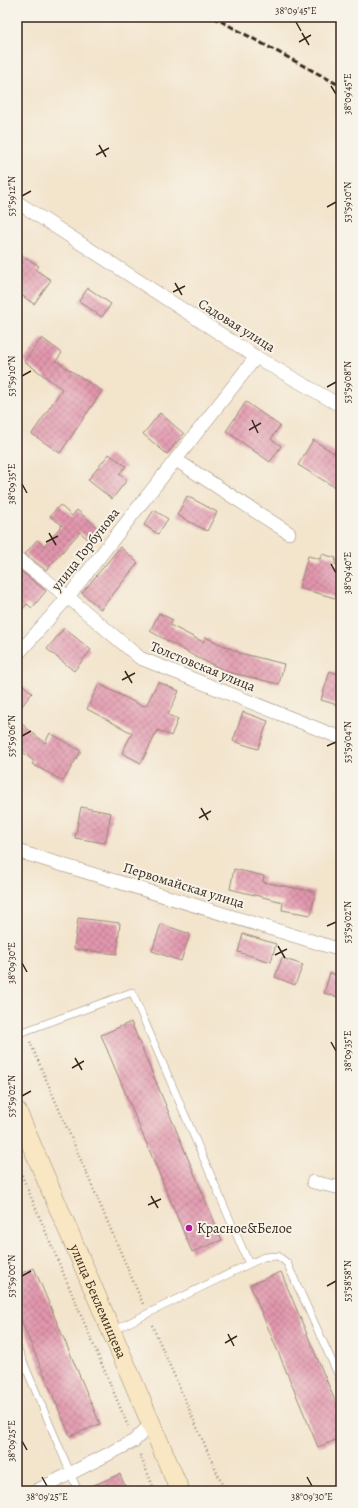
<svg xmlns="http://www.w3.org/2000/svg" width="358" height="1508" viewBox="0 0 358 1508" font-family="Alegreya,serif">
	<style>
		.building { fill: url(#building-cross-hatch) }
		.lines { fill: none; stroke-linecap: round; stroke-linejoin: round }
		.service-casing { stroke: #978775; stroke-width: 8 }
		.minor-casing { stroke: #978775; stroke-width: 14 }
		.secondary-casing { stroke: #978775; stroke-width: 20 }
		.path { stroke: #978775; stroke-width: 2.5; stroke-dasharray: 1 3; stroke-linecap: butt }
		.service { stroke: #fff; stroke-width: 7 }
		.minor { stroke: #fff; stroke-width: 13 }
		.secondary { stroke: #f9e7c3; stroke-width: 19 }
		.rail { stroke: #3b2a1e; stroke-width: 3; stroke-dasharray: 6 3; stroke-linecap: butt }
		.ticks { fill: none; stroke: #3b2a1e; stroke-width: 1.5 }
		.poi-dot { fill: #b5179e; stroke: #f7f3e8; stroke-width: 1.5 }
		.labels { text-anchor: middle; stroke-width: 4; stroke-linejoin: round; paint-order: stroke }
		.street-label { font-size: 14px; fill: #3b2a1e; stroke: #f7f3e8 }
		.poi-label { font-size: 14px; fill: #3b2a1e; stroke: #f7f3e8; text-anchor: start }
		.neatline { fill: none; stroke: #3b2a1e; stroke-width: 1.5 }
		.ticks-label { font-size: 10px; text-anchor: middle; fill: #3b2a1e }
	</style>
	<defs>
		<pattern id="building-cross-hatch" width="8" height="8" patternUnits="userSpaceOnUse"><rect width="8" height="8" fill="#e296ad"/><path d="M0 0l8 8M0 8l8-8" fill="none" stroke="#b87b8c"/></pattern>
	</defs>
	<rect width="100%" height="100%" fill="#f7f3e8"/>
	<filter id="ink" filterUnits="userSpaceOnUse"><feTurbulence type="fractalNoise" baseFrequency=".025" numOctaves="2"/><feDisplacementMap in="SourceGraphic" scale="8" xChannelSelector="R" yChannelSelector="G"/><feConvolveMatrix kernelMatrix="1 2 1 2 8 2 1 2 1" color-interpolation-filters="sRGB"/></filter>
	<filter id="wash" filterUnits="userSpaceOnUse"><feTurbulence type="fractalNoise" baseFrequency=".012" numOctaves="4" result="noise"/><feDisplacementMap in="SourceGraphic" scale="16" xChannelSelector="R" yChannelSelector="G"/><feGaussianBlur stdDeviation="0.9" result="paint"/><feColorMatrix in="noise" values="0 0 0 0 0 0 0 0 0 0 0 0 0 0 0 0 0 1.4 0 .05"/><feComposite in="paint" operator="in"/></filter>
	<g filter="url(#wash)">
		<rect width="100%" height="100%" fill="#f3e4cc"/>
		<g id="blocks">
			<path class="building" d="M17,252L39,266L36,270L51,280L34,304L17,292Z
				M88,288L111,304L102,317L79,301Z
				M42,338L62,353L56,361L102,391L60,453L32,434L62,389L24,361Z
				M246,402L280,426L271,439L281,446L270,462L226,431Z
				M160,413L184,434L167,454L143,434Z
				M313,440L341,457V491L298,465Z
				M109,454L126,466L119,474L127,480L112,499L88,480Z
				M187,496L217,512L207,531L177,515Z
				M60,505L72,516L77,510L101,531L91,542L80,532L46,570L25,554L37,540L44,546L62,525L50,516Z
				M154,510L168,519L158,534L144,525Z
				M120,547L138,563L101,609L82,593Z
				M322,554L336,558L335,564L341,566V577L335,598L299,588L308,556L320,559Z
				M17,568L46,591L32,608L27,604L17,616Z
				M159,613L173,620L170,625L203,642L205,637L240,653L284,664L279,684L228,672L196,657L150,631Z
				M64,628L91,650L74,671L47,649Z
				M330,671L341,675V706L321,700Z
				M17,680L32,693L17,712Z
				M158,682L179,691L168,715L178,719L171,736L158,730L141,763L122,753L132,733L87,709L99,684L140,705L146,706Z
				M243,712L268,721L258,749L233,741Z
				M17,720L45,743L50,733L81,751L63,781L32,764L34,761L17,748Z
				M81,807L111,813L105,843L75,838Z
				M234,869L264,876L263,882L315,892L311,915L282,910L283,902L230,889Z
				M78,918L120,923L117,954L74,949Z
				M161,924L190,934L181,961L152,951Z
				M243,934L276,944L271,962L238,952Z
				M282,958L303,965L295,985L275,977Z
				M330,973L341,976V998L324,993Z
				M131,1022L222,1240L192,1252L101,1035Z
				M34,1268L100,1424L70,1436L17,1311V1275Z
				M281,1272L341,1415V1438L318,1447L250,1285Z
				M120,1474L127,1491H83V1490Z"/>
		</g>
	</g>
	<g filter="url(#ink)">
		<use href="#blocks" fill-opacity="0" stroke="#978775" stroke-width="1"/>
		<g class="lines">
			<defs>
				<path id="service" d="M17,1034L132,992L249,1264
					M112,1331L249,1264L264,1257L278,1256L287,1263L341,1381
					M17,1347L78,1491"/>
				<path id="minor" d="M17,202L256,357L341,406
					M176,460L289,533
					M17,558L68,597L140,658L341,738
					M17,655L68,597L256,357
					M17,851L341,950
					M313,1182L341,1188
					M36,1491L134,1441L151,1424"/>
				<g id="secondary">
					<path id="s1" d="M17,1111L180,1491"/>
				</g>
			</defs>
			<use href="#service" class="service-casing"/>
			<use href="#minor" class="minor-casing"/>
			<use href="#secondary" class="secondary-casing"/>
			<path class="path" d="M30,1042L143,1304
				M17,1164L128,1426
				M152,1325L225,1491
				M140,1455L155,1491"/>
			<use href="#service" class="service"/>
			<use href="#minor" class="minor"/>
			<use href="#secondary" class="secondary"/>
			<path class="rail" d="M213,17L341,86"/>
		</g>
	</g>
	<path class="ticks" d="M296,22L301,31M302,33L309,45M299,42L311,35M331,86L336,94M99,145L106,157M96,155L109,148M22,196L31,191M327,207L336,202M175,283L182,295M173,292L185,286M22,376L31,371M327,387L336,382M252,420L258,433M249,430L261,423M22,484L27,493M49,533L56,545M46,542L58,536M331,564L336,573M125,671L132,683M122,680L135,673M22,736L31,731M327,746L336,742M201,808L208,820M199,818L211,811M327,926L336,922M278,946L285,958M275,955L287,949M22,963L27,972M331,1042L336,1051M75,1058L82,1070M72,1068L84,1061M22,1096L31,1091M151,1196L158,1208M148,1205L161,1199M22,1276L31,1271M327,1286L336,1281M228,1334L234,1346M225,1343L237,1336M22,1441L27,1450M42,1477L47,1486M307,1477L312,1486"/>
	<circle class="poi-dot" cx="189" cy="1228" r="4"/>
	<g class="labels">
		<g class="street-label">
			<text transform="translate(237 325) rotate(32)" y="5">Садовая улица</text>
			<text transform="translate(85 549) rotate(-52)" y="5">улица Горбунова</text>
			<text transform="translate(203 666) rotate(22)" y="5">Толстовская улица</text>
			<text transform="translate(184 885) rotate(17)" y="5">Первомайская улица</text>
			<text dy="5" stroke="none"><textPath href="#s1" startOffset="207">улица Беклемищева</textPath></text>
		</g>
		<g class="poi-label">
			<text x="197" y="1233">Красное&amp;Белое</text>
		</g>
	</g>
	<rect width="358" height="1508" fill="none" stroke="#f7f3e8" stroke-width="44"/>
	<rect x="22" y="22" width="314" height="1464" class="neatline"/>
	<g class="ticks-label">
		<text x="296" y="14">38°09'45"E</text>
		<text transform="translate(347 94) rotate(-90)" y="4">38°09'45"E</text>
		<text transform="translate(11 196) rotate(-90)" y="4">53°59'12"N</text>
		<text transform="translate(347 202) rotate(-90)" y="4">53°59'10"N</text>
		<text transform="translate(11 376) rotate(-90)" y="4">53°59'10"N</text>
		<text transform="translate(347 382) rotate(-90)" y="4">53°59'08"N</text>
		<text transform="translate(11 484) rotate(-90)" y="4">38°09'35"E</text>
		<text transform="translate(347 573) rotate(-90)" y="4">38°09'40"E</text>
		<text transform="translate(11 736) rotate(-90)" y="4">53°59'06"N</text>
		<text transform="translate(347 742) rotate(-90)" y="4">53°59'04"N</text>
		<text transform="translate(347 922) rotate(-90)" y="4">53°59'02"N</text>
		<text transform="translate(11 963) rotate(-90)" y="4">38°09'30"E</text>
		<text transform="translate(347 1051) rotate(-90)" y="4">38°09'35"E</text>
		<text transform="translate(11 1096) rotate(-90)" y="4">53°59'02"N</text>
		<text transform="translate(11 1276) rotate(-90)" y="4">53°59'00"N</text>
		<text transform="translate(347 1281) rotate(-90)" y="4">53°58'58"N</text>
		<text transform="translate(11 1441) rotate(-90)" y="4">38°09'25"E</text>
		<text x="47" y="1500">38°09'25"E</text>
		<text x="312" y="1500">38°09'30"E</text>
	</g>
</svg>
